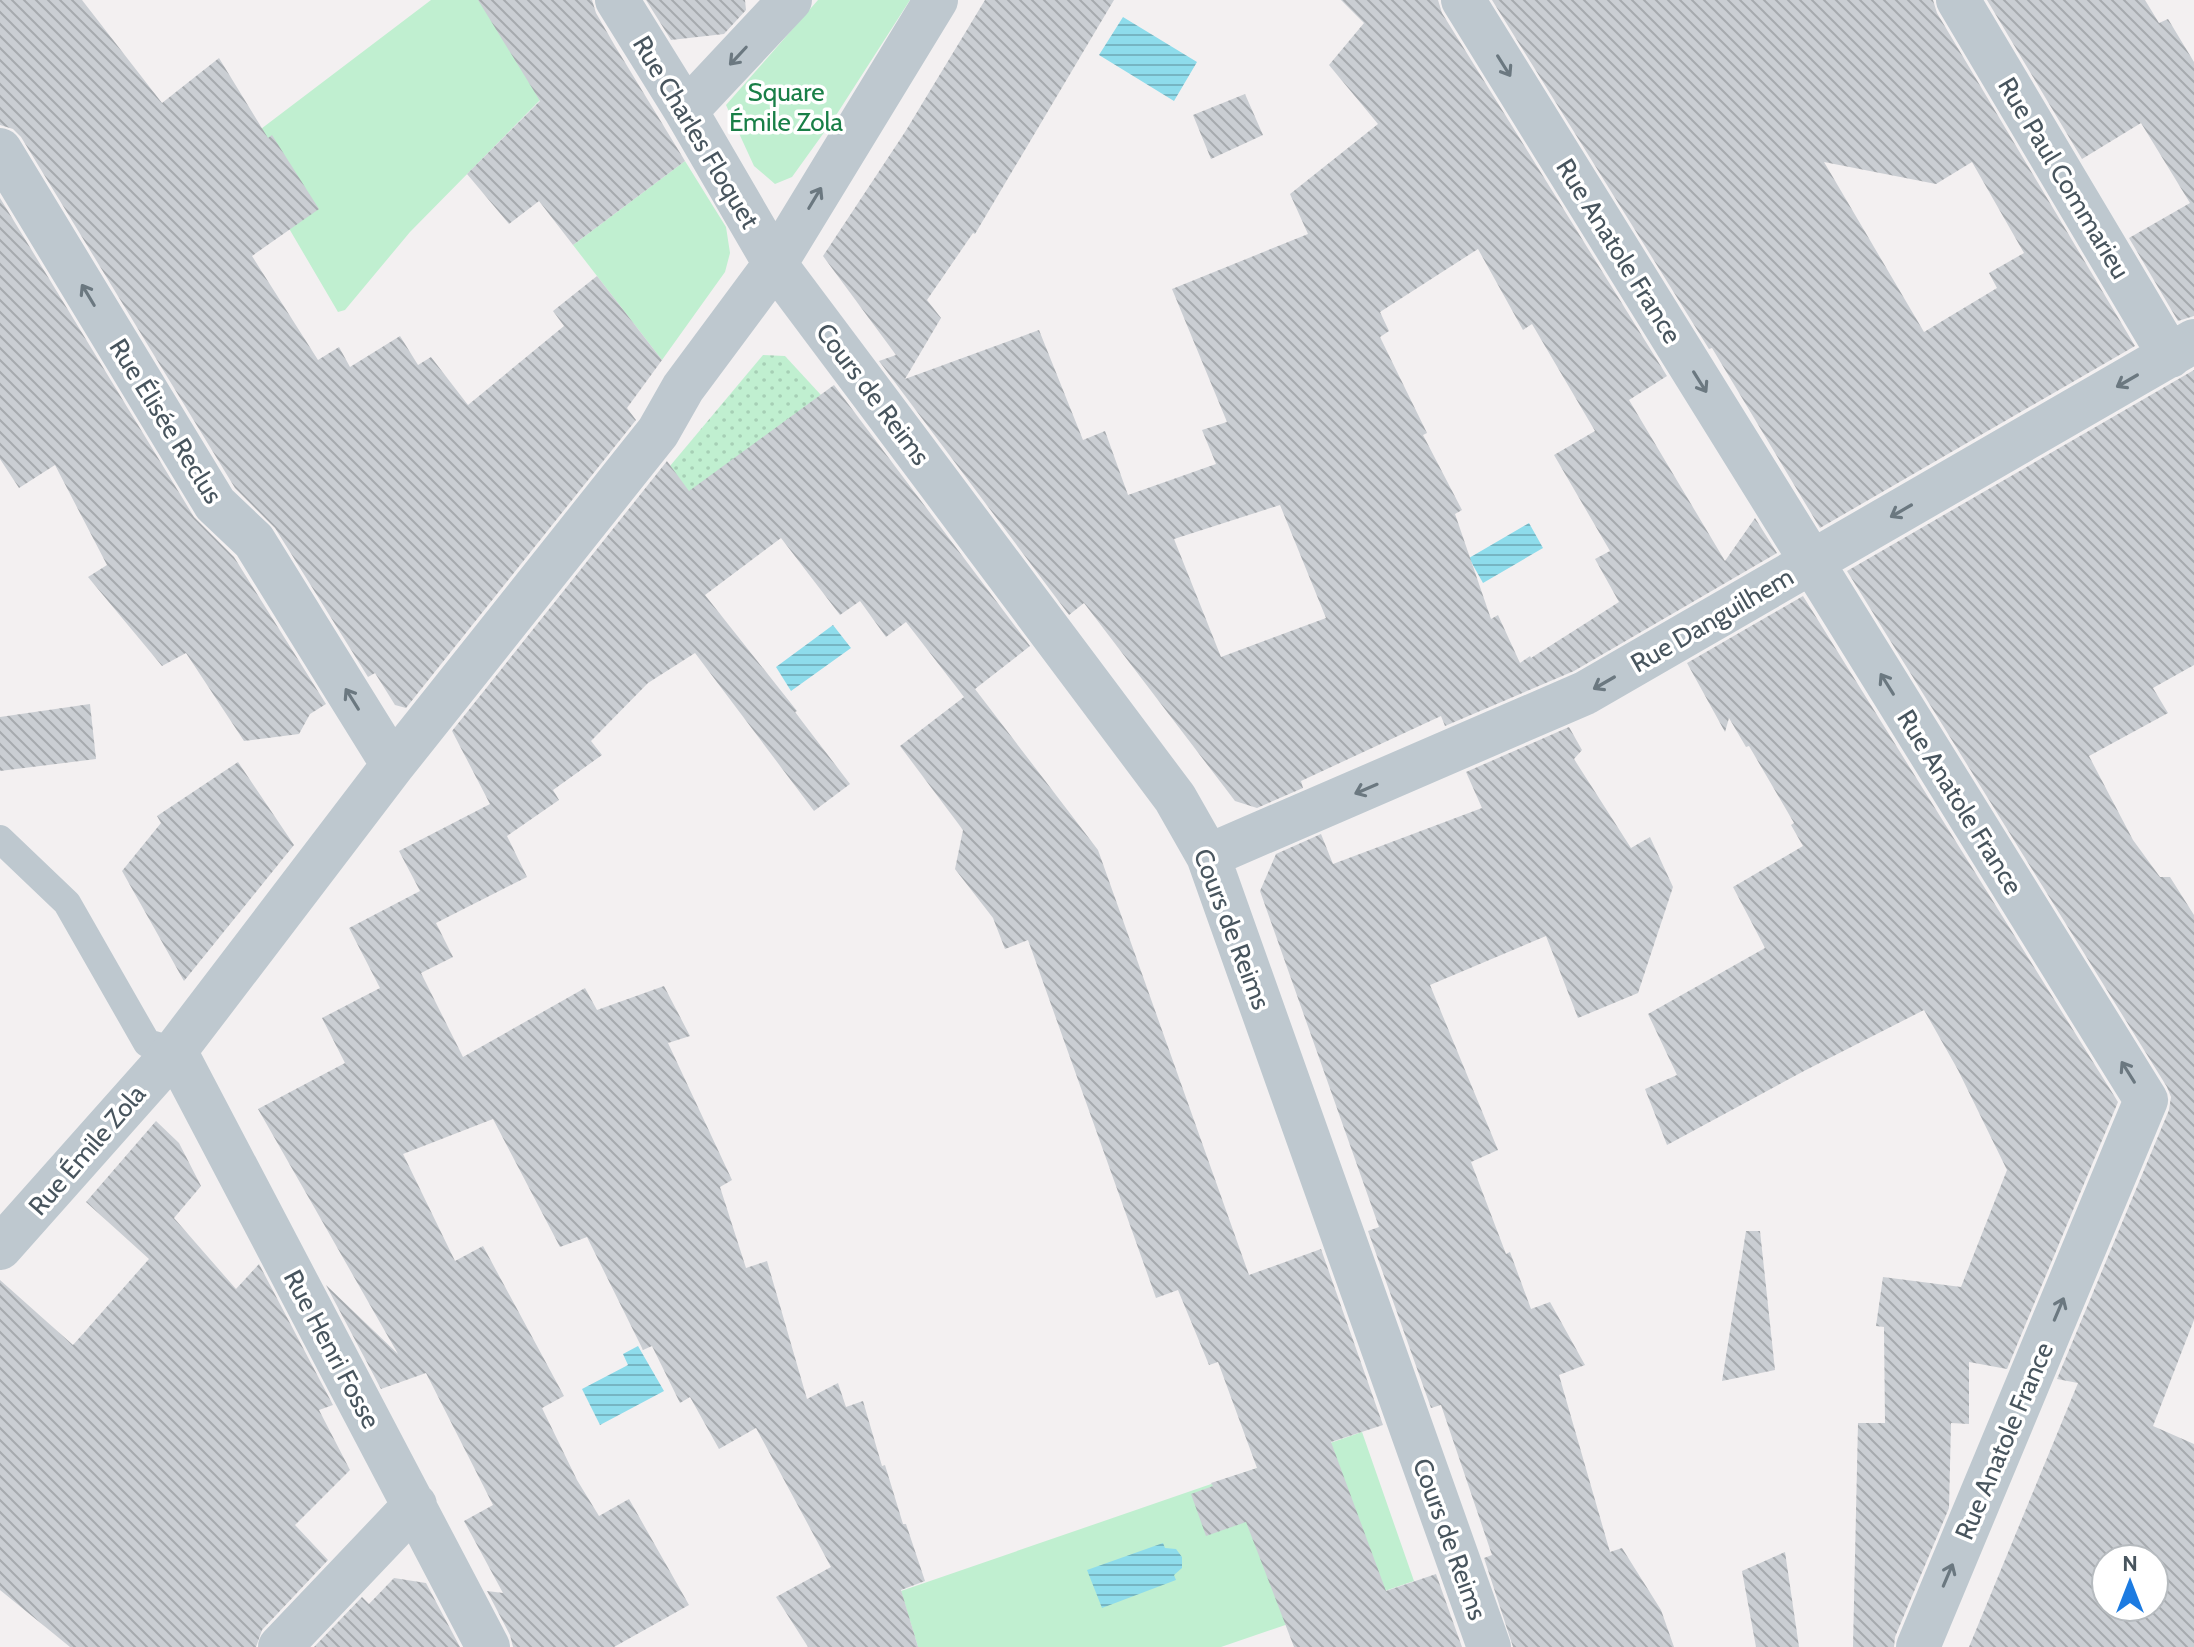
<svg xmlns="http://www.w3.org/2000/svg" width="2194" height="1647" viewBox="0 0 2194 1647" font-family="Cabin,sans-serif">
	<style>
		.grass { fill: url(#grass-dots) }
		.green { fill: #c0efd0 }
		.water { fill: url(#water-rules) }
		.building { fill: url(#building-back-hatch); fill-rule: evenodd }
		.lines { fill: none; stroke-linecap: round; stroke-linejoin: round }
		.lane { stroke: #bec8cf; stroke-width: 28 }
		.street { stroke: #bec8cf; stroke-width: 44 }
		.oneway { stroke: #6b7880 }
		.labels { text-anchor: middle; stroke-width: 7; stroke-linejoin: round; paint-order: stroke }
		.park-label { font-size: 26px; fill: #197f47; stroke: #fff }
		.street-label { font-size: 26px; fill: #48555e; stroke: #fff }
	</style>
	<defs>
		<pattern id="grass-dots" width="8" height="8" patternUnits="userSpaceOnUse" patternTransform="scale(2)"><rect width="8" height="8" fill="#c0efd0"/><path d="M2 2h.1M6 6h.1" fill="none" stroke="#a6cfb5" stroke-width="1.8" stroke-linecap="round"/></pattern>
		<pattern id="water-rules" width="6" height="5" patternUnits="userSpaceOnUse" patternTransform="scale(2)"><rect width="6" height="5" fill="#8edceb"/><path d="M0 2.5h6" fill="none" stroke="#76b5c2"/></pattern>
		<pattern id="building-back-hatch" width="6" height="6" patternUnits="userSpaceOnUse" patternTransform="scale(2)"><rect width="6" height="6" fill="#caced3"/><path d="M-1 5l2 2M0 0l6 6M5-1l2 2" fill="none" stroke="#a6aaae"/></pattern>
	</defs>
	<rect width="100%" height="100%" fill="#f3f0f1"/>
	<path class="grass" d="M763,355L785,356L821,395L689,492L670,466Z"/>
	<path class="green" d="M431,0H586L606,33L410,232L345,310L338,312L240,145Z
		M818,0H910L833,120L792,177L775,184L754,166L726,105Z
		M685,161L726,227L730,253L725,272L662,360L573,245Z
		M1362,1432L1414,1581L1221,1647H918L901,1591Z"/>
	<path class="water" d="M1123,17L1197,62L1174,101L1099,55Z
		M1529,523L1543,548L1483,583L1469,558Z
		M833,625L851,648L791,691L776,667Z
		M638,1346L664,1391L600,1425L582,1389L628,1365L623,1354Z
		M1163,1543L1165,1548L1176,1549L1182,1557V1568L1174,1575L1176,1580L1102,1608L1087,1570Z"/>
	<path class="building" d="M0,0H82L162,103L219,58L268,138L272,135L319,209L252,256L318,360L339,347L350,367L400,336L418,365L431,357L468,405L564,326L553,311L597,276L662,360L627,408L636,420L406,708L395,705L375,673L368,677L275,528L235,488L21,137L13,129L0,125Z
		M478,0H592L596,13L615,46L685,161L573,245L539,201L509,224L467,174L540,101Z
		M646,0H745L746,10L724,34L671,40Z
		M985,0H1114L975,234L973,233L927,300L941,318L905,379L1039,330L1083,440L1105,431L1128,495L1216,464L1202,430L1227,422L1172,289L1308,234L1290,194L1378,124L1329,65L1364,23L1341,0H1438L1442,13L1667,376L1629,400L1725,561L1755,518L1777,553L1574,671L1445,726L1441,716L1301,781L1303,788L1257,808L1235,801L1084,603L1069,615L879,361L896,355L823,256L905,132ZM1478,249L1523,330L1532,324L1595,431L1554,455L1610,551L1595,559L1619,602L1531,658L1530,656L1520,663L1498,615L1491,619L1455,514L1462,510L1423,435L1427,433L1380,337L1389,331L1380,312ZM1280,505L1326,618L1221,657L1174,539Z
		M1492,0H1933L1937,13L2135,346L1820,528L1712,348L1709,349ZM1824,162L1936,184L1972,162L2024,253L1989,273L1997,288L1924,332Z
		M1987,0H2145L2159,23L2168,19L2194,62V316L2178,321L2129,238L2190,203L2141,123L2082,159Z
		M1245,94L1263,135L1211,159L1193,115Z
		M0,198L194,517L234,557L326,704L310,714L299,734L244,741L186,653L162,666L88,577L107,565L55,465L19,488L0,459Z
		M2194,370V665L2153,688L2168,713L2089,756L2133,840L2160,877H2170L2194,915V1320L2153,1426L2194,1444V1647H1969L2078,1383L2057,1379L2169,1110L2171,1097L2167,1087L1847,571ZM2106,1559H2154V1607H2106Z
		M834,385L1030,646L975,689L1098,850L1249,1275L1321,1249L1383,1425L1331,1442L1386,1591L1436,1574L1462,1647H1294L1246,1522L1206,1536L1191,1494L1213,1486L1211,1483L1257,1468L1218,1362L1209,1365L1178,1290L1156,1298L1028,940L1005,949L993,918L955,869L963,830L900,746L964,697L906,622L886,637L860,601L840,615L781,538L705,595L797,711L795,712L850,784L814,811L695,653L648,683L591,741L602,755L553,790L559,800L507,836L527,877L436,923L453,957L421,973L463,1057L585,988L597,1010L664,986L690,1036L668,1043L732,1180L720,1187L746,1268L767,1261L807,1399L838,1383L846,1407L863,1401L882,1466L885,1465L903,1524H906L925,1581L901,1590L918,1647H808L776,1597L831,1567L756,1428L719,1449L690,1397L680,1403L652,1346L643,1350L587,1237L560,1247L493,1119L403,1154L455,1261L483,1246L564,1396L542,1408L577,1480L599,1516L629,1499L689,1605L614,1647H513L510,1635L487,1591L503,1593L464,1521L493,1505L426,1373L381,1389L326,1285L398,1354L258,1109L345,1063L322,1018L380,988L349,928L420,891L399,851L490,804L452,731L667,461L689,491Z
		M1803,596L2118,1102L2007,1369L1969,1362V1424L1951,1423L1949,1508L1895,1637L1894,1647H1853L1858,1423H1885L1884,1327L1876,1326L1883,1277L1961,1287L2007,1170L1958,1070L1924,1010L1804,1071L1667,1145L1645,1089L1677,1075L1648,1014L1765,948L1733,887L1803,846L1791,825L1794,823L1749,746L1746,747L1729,718L1725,732L1687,663Z
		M90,704L96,759L0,771V717Z
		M1569,727L1582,750L1574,759L1631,848L1650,837L1673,887L1638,993L1578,1018L1546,936L1430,985L1498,1150L1471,1162L1506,1254L1510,1252L1531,1309L1550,1302L1585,1365L1559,1375L1610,1552L1622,1548L1661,1610L1674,1647H1513L1484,1558L1492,1555L1441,1405L1431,1408L1368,1231L1379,1227L1260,891L1276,854L1321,834L1333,864L1482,808L1466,772Z
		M238,762L294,845L184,981L122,871L161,823L157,816Z
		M156,1121L179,1143L201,1186L174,1218L236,1289L259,1264L333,1405L319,1410L350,1470L295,1525L328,1560L262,1630L256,1647H70L0,1590V1280L73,1345L149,1259L86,1202Z
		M1746,1231H1760L1775,1370L1722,1381Z
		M1785,1552L1799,1647H1756L1742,1571Z
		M394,1578L426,1583L460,1647H314L362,1597L369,1604Z"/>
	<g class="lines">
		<path class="lane" d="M0,839L67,903L147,1043L175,1051"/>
		<path class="street" d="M617,0L686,111L775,264L1175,798L1208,856L1489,1647
			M1463,0L2146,1100L1918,1647
			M1958,0L2170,356
			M686,111L790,0
			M0,150L215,504L254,541L393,765
			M1208,856L1585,693L2194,341
			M175,1051L488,1647
			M0,1248L175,1051L393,765L658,432L683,388L775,264L936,0
			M280,1647L415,1505"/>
	</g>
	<defs><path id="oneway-shaft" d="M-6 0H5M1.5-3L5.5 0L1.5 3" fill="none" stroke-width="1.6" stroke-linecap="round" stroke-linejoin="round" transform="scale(2)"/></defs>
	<g class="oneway">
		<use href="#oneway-shaft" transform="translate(738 56) rotate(133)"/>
		<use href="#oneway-shaft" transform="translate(1504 66) rotate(58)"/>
		<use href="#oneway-shaft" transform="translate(815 198) rotate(-59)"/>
		<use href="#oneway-shaft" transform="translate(88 295) rotate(-121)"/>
		<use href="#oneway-shaft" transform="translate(2127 381) rotate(150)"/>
		<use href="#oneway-shaft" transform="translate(1700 382) rotate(58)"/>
		<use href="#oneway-shaft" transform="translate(1901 511) rotate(150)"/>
		<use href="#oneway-shaft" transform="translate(1604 683) rotate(150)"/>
		<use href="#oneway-shaft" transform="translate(1887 684) rotate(-122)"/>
		<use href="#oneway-shaft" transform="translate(352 699) rotate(-122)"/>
		<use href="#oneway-shaft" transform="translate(1366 789) rotate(157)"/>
		<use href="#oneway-shaft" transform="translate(2128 1072) rotate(-122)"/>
		<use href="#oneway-shaft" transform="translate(2059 1309) rotate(-67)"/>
		<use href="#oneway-shaft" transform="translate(1948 1575) rotate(-67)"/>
	</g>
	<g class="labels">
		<g class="park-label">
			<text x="786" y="101">Square<tspan x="786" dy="30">Émile Zola</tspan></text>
		</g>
		<g class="street-label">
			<text transform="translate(696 132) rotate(59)" y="9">Rue Charles Floquet</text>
			<text transform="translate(2064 178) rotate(59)" y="9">Rue Paul Commarieu</text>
			<text transform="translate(1619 251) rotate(58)" y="9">Rue Anatole France</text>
			<text transform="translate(873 394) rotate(53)" y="9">Cours de Reims</text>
			<text transform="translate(166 421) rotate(58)" y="9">Rue Élisée Reclus</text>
			<text transform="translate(1712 620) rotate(-30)" y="9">Rue Danguilhem</text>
			<text transform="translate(1960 802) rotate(58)" y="9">Rue Anatole France</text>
			<text transform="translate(1232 929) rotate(69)" y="9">Cours de Reims</text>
			<text transform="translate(87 1150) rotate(-49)" y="9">Rue Émile Zola</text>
			<text transform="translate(332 1349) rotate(62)" y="9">Rue Henri Fosse</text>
			<text transform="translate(2004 1441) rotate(-67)" y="9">Rue Anatole France</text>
			<text transform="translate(1450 1539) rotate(70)" y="9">Cours de Reims</text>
		</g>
	</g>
	<g transform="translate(2130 1583)"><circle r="38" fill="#ffffff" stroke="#b6bbbf" stroke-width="2"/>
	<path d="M0-6L14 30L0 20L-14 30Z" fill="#1c7be1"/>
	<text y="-12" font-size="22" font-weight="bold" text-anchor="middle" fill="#48555e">N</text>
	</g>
</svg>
